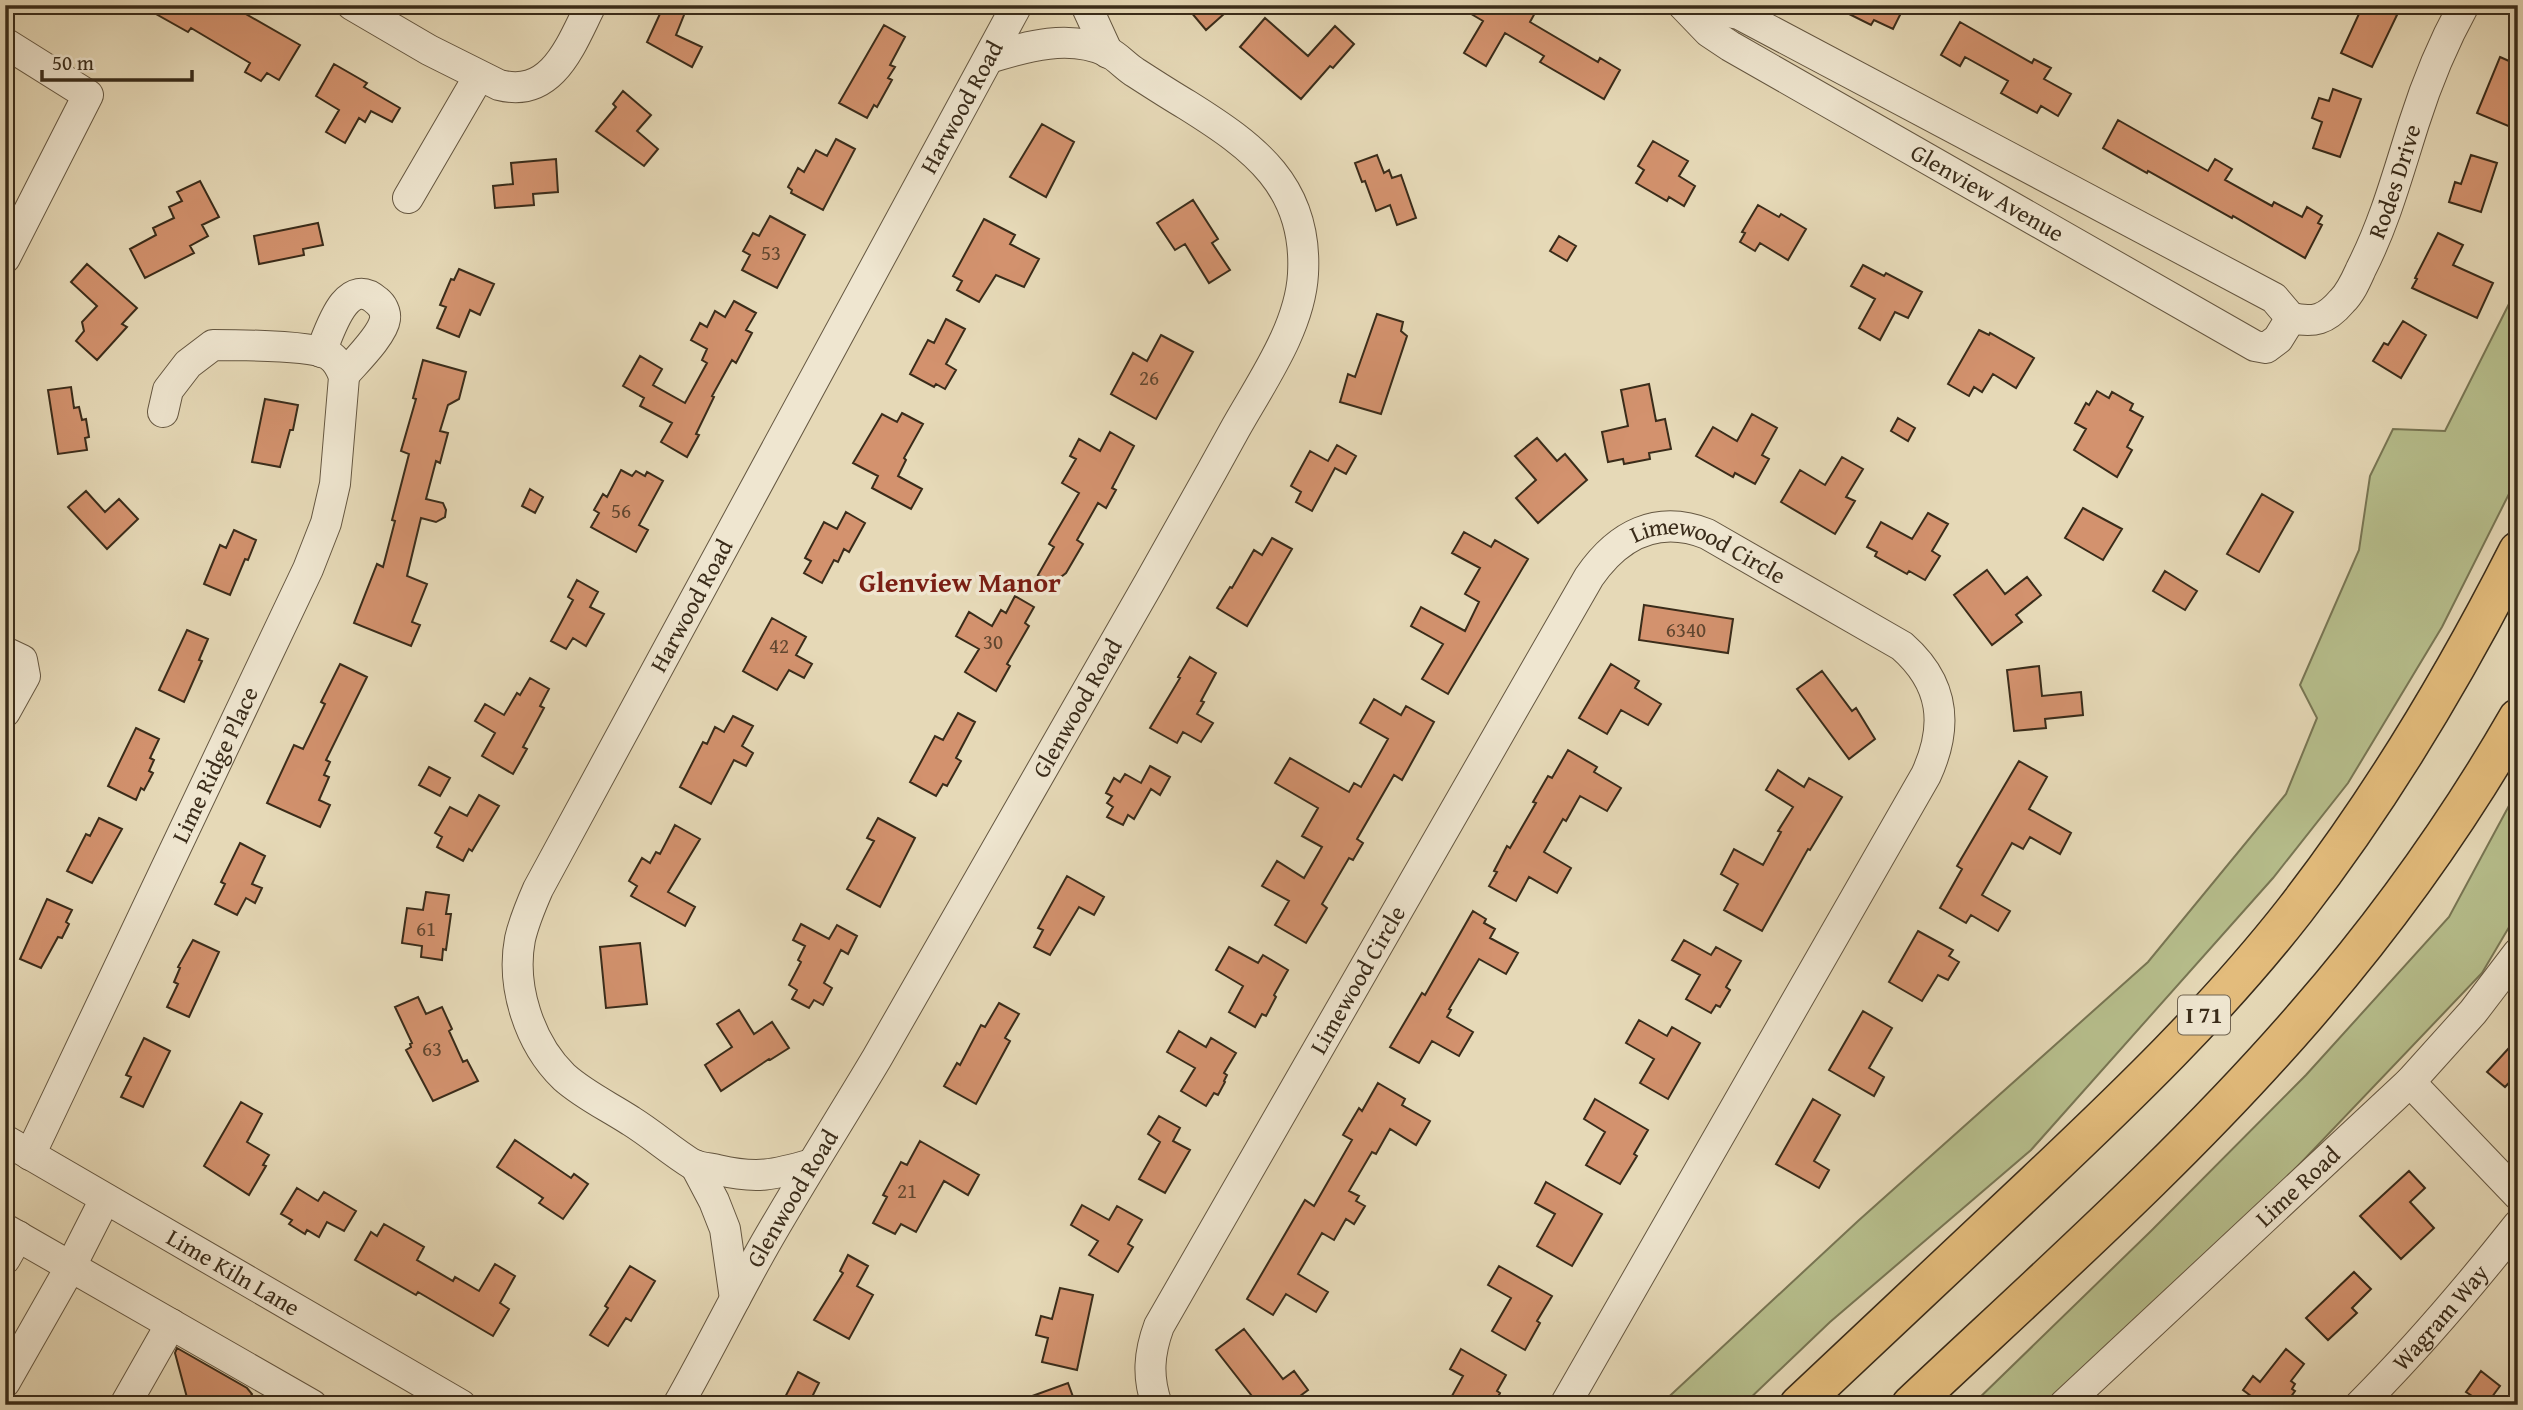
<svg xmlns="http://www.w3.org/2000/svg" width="2523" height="1410" viewBox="0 0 2523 1410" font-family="'Gentium Book Plus',serif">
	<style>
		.green { fill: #b7bf8d; stroke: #787654; stroke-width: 2 }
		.building { fill: #d3926e; stroke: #3a2c1a; stroke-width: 2 }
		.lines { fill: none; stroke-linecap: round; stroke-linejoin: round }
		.minor-casing { stroke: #655741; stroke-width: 32 }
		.highway-casing { stroke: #3a2c1a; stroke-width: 41 }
		.minor { stroke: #efe6d0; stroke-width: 30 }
		.highway { stroke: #e3bc7c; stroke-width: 38 }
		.labels { text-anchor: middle; stroke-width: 7; stroke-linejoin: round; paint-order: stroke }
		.number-label { font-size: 21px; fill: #60462f }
		.shield { fill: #efe6d0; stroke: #706451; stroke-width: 2 }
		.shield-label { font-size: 23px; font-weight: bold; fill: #3a2c1a }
		.street-label { font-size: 24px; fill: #3a2c1a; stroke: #efe6d0 }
		.quarter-label { font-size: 28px; font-weight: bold; fill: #7a1f14; stroke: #efe6d0 }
	</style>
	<rect width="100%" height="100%" fill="#e6d9b7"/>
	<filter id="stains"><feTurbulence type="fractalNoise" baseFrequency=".00286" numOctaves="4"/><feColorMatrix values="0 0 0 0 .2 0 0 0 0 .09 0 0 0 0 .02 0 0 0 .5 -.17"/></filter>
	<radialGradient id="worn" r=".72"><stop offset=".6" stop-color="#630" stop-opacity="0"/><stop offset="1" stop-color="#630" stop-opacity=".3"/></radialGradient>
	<path class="green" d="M2518,286V476L2442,627L2348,783L2273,878L2031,1150L1830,1322L1743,1405H1660L1858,1221L2148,962L2286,794L2317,718L2300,685L2359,550L2370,476L2393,429L2445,431Z
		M2518,789V912L2482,973L2272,1193L2049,1405H1972L2151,1231L2306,1075L2449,917Z"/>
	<path class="building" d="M140,5H230L300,45L279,80L267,73L261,81L245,72L250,63L191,28L188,32Z
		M664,5H688L676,35L702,47L692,67L647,42Z
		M1185,5H1234L1206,30Z
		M1456,5H1521L1535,13L1530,22L1598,62L1600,58L1620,70L1604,99L1540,62L1544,56L1505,33L1486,66L1464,53L1483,21Z
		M1831,5H1905L1893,29L1874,20L1871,25Z
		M2363,5H2376L2397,15L2372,67L2341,53Z
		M1265,18L1308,56L1335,26L1354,44L1333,68L1330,66L1301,99L1240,47Z
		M1960,22L2032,63L2034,59L2051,68L2044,79L2071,94L2058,116L2041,106L2037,113L2001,93L2008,81L1965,57L1960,66L1941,55Z
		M884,25L905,37L890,65L895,67L888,78L892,80L877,107L874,105L867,118L839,103Z
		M2500,57L2518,65V130L2477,113Z
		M334,64L367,83L364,87L400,108L392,122L371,111L365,122L359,118L345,143L326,132L339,110L316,96Z
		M2333,89L2361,99L2340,157L2313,148L2322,122L2312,118L2319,98L2329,101Z
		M623,91L651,115L637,131L658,149L644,166L596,131L616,107L613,104Z
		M2118,120L2208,171L2215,159L2232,169L2225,180L2272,206L2274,202L2302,217L2307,207L2322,216L2318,223L2322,225L2305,258L2233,216L2232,218L2148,171L2147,173L2103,148Z
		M1042,124L1074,142L1046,197L1010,177Z
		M836,139L855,149L823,210L791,193L792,190L788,187L798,168L804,172L816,150L827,156Z
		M1653,141L1688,161L1679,176L1695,186L1684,206L1669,197L1667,201L1636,183L1644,170L1638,166Z
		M1377,155L1384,173L1389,170L1392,178L1401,175L1416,218L1397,225L1390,205L1376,211L1365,181L1362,182L1355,163Z
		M2471,155L2497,163L2481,212L2449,202L2455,182L2461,184Z
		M556,159L558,192L533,194L534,205L495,208L493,186L513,184L511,163Z
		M200,181L219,217L202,225L208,236L190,246L194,253L145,278L130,249L156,235L153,228L174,218L169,207L182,201L177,192Z
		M1193,200L1218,239L1212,243L1230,270L1209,283L1185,244L1175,250L1157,223Z
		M1758,205L1779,217L1781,214L1806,229L1788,260L1760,243L1755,251L1740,242L1745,233L1742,232Z
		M770,216L805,235L777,288L742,270L750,255L743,251L753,233L759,236Z
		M984,219L1015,235L1010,244L1039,259L1024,287L996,275L979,302L957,290L962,281L953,276Z
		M318,223L323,245L303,249L304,255L259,264L254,236Z
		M2438,233L2463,245L2453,265L2493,283L2477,318L2412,288L2417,279L2415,278Z
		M1559,236L1576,246L1567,261L1550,251Z
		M87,264L137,308L122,324L127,327L97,360L76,341L84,331L82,322L97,306L71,282Z
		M1863,265L1884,276L1886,273L1922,292L1908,318L1895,312L1880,340L1859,328L1875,299L1851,286Z
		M459,269L494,284L480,315L470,310L459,337L437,328L446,307L440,305L451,279L454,280Z
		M734,301L756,313L746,330L752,333L736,363L732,360L712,396L714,397L696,434L699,435L687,457L661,442L672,423L640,406L644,398L623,386L640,356L662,369L653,385L685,403L707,363L702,360L707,349L691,340L700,323L707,327L715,311L725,317Z
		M1377,314L1403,322L1401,331L1407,336L1381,414L1340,402L1348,374L1355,377Z
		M946,319L965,329L946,364L956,370L945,389L936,384L934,387L910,374L928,340L934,343Z
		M2403,321L2426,335L2401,378L2373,361L2384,343L2388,345Z
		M1979,330L1989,335L1990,333L2034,358L2016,388L1993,374L1982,392L1974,387L1969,396L1948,384Z
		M1161,335L1193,352L1156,419L1111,394L1133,353L1147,361Z
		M423,360L466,372L459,399L448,405L440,431L448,433L440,463L436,461L426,499L443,503L446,510L445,517L436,522L421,518L407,576L427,584L412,622L420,625L411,646L354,623L377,564L383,567L395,521L392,520L409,454L401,451L416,399L413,398Z
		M1649,384L1656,421L1665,419L1671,449L1649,453L1650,459L1624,464L1623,459L1608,462L1602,432L1628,426L1621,390Z
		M71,387L74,408L79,407L82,420L86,419L89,437L85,438L87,450L58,454L48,390Z
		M2097,391L2109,398L2112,392L2133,404L2130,410L2143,417L2127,447L2132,450L2117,477L2074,450L2086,429L2075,423L2086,403L2089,405Z
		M265,399L298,405L293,430H290L280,467L252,462Z
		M902,413L923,424L904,458L906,460L898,476L922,489L911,509L872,488L878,476L853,463L882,414L897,422Z
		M1752,414L1777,428L1762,455L1769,459L1755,484L1735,473L1733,477L1696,456L1713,427L1737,441Z
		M1898,418L1915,428L1908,441L1891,431Z
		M1110,432L1134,446L1112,488L1116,490L1106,508L1098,503L1077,540L1083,544L1066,573L1053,583L1038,575L1054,547L1049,544L1079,493L1062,483L1076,459L1070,456L1079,439L1100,451Z
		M1537,438L1557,461L1565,454L1587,480L1538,523L1516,498L1536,480L1515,456Z
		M1337,445L1356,456L1346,474L1335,468L1312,511L1296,502L1301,492L1291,486L1310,451L1328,461Z
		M1842,457L1863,469L1846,497L1855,501L1835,534L1781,502L1800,470L1825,485Z
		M621,470L632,476L636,471L645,476L647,472L663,481L639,525L648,530L636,552L591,527L599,513L594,510L603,494L607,497Z
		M530,489L543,497L535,513L522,506Z
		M86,491L105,512L119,499L138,519L107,549L68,507Z
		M2262,494L2293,512L2259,572L2227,554Z
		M2083,508L2122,529L2103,560L2065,538Z
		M846,512L865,523L849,552L844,549L838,562L834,560L822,583L804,573L811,561L805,558L824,522L837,529Z
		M1928,513L1948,524L1932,551L1940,556L1925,580L1909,571L1907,574L1875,556L1877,552L1867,547L1881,522L1912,539Z
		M234,530L256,540L248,560L245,559L230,595L204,584L220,545L226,548Z
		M1464,532L1491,547L1495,540L1528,559L1448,694L1422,679L1443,644L1411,626L1421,607L1465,631L1479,602L1465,594L1480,568L1452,553Z
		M1272,538L1292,549L1247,626L1217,608L1230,587L1232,588L1254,550L1262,555Z
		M1987,570L2005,594L2027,577L2041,595L2016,615L2022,622L1992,645L1954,595Z
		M2165,571L2197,591L2185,610L2153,591Z
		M577,580L598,592L590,607L604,614L586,646L573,638L566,649L551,641L573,600L568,597Z
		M1015,596L1034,607L1025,623L1029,626L1007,664L1010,666L996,691L965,672L979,649L956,636L969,612L992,626L1001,610L1006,613Z
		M1644,605L1733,619L1728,653L1639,640Z
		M772,618L806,637L796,655L812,664L804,678L789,670L777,690L743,671Z
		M187,630L208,639L199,660L202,661L184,702L159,690Z
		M1190,657L1216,673L1201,701L1204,702L1197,714L1213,723L1201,742L1183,732L1177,743L1150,728L1180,678L1178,677Z
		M340,664L367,677L326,760L330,762L324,775L329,777L319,800L330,805L320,827L267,803L294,745L303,749L325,704L321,702Z
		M1611,664L1639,681L1635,688L1661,704L1648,725L1621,710L1607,734L1579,718Z
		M2039,666L2042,696L2081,692L2083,715L2045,719L2046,728L2014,731L2007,670Z
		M1822,671L1852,711L1856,708L1875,739L1849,759L1797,689Z
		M530,678L549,689L540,706L544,708L523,747L527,749L513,774L482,756L495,733L475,721L485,704L504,715L517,693L520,695Z
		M1374,699L1401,715L1406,706L1434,722L1402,780L1394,775L1357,839L1363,843L1353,860L1349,858L1322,904L1327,908L1306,943L1275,925L1289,901L1262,886L1277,861L1304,878L1322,847L1302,836L1318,808L1275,783L1290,758L1349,792L1354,783L1361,787L1388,739L1360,723Z
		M958,713L975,722L956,758L961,761L947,786L943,784L936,796L910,782L935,736L943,740Z
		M733,716L753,726L742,746L753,753L746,766L734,760L711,804L680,787L703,742L707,744L715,727L724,732Z
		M136,728L159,739L150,758L154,760L149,771L153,773L144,790L141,788L136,800L108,786Z
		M1568,750L1597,767L1594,772L1621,788L1607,811L1580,796L1566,821L1563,819L1544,852L1571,868L1557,893L1529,877L1516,901L1489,886L1497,872L1494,871L1507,846L1510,848L1536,803L1533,802L1548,776L1552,778Z
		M2019,761L2047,777L2029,809L2071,833L2060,854L2030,837L2023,849L2012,843L1982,895L2010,911L1998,931L1971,915L1966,923L1940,908L1962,869L1957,866Z
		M1150,766L1170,777L1160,795L1151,789L1134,819L1128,815L1123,825L1107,817L1113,807L1107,803L1112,796L1106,793L1114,778L1120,782L1125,774L1141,783Z
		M429,767L450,778L440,796L419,785Z
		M1778,770L1804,787L1809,778L1842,797L1810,850L1808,849L1762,931L1724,910L1738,884L1721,874L1734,849L1763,865L1781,832L1778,831L1793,807L1766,790Z
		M479,795L499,806L472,851L469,849L463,861L437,847L442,837L435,833L450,807L467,816Z
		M99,818L122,829L92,883L67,871L86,834L90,836Z
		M878,818L915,838L880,907L847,889L874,841L867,838Z
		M675,825L700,839L668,892L695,907L685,926L631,896L637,886L629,881L642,858L650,863L656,852L660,854Z
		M240,843L265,856L252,884L262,888L255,903L246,898L237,915L215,904L225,884L221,882Z
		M1067,876L1104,897L1094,915L1079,907L1050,955L1034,947L1043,930L1038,928Z
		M426,892L449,895L446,914H451L446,950L443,949L442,960L421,957L422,946L402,943L407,908L423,910Z
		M47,899L72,910L66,922L69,924L62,938L58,937L41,968L20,959Z
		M1473,911L1486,919L1484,923L1495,929L1490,938L1518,953L1506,974L1479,959L1449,1009L1451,1010L1447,1017L1473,1032L1459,1056L1432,1041L1419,1063L1390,1047L1422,993L1425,995Z
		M801,924L829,939L837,925L857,936L848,954L841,950L824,983L832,988L823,1005L814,1000L809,1008L792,999L797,990L789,985L801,962L798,960L805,946L793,940Z
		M1918,931L1953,950L1949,956L1959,962L1948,980L1938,975L1922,1001L1889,982Z
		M193,940L219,952L189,1017L167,1007L178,984L174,982L180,968L178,967Z
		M1684,940L1711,955L1716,947L1741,961L1726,987L1730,990L1720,1007L1716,1005L1711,1013L1686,999L1700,975L1672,960Z
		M640,943L647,1004L606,1008L600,947Z
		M1229,947L1258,963L1263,955L1288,970L1274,995L1276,997L1266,1016L1262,1014L1255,1027L1229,1012L1243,986L1216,970Z
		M418,997L426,1014L442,1007L452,1029L449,1031L463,1062L467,1060L478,1081L433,1101L406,1050L411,1047L410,1044L412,1043L395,1007Z
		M999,1003L1019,1014L1005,1038L1010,1041L976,1104L944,1086L957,1063L960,1065L981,1025L985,1027Z
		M739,1010L754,1034L772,1022L789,1048L770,1060L769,1059L721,1091L705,1065L732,1047L717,1024Z
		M1863,1011L1892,1028L1869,1068L1884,1077L1874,1096L1829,1070Z
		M1639,1020L1667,1036L1672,1027L1700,1043L1668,1099L1640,1083L1654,1059L1626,1043Z
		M1179,1031L1206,1047L1211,1038L1236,1053L1224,1073L1227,1075L1224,1081L1225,1082L1218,1095L1214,1093L1206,1106L1181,1091L1195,1068L1167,1052Z
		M144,1038L170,1051L143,1107L121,1097L131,1077L126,1075Z
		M2518,1038V1073L2505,1087L2487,1072Z
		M1378,1083L1405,1099L1402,1105L1430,1121L1416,1145L1390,1129L1376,1154L1372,1152L1349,1191L1359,1196L1356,1201L1365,1206L1354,1224L1346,1219L1334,1240L1322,1233L1298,1274L1328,1292L1316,1312L1286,1294L1273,1315L1247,1299L1305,1200L1314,1206L1352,1140L1343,1135L1359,1108L1362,1111Z
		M1595,1099L1648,1130L1634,1154L1637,1156L1620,1184L1586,1165L1605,1132L1584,1119Z
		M1813,1099L1840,1115L1814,1161L1829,1170L1819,1188L1776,1164Z
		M241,1102L262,1114L247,1142L269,1155L263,1165L266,1166L249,1195L204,1166Z
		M1159,1116L1180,1128L1173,1141L1190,1150L1165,1193L1139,1179L1160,1142L1148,1134Z
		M515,1140L571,1178L574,1174L588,1184L563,1219L539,1203L543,1198L497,1167Z
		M920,1141L979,1175L968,1195L944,1181L916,1232L901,1224L895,1234L873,1223L887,1197L883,1195L901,1162L907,1165Z
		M2409,1171L2425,1188L2410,1202L2434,1228L2401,1259L2360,1216Z
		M1546,1182L1602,1214L1572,1266L1537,1246L1555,1214L1535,1203Z
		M297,1188L318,1201L324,1192L356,1211L344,1231L327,1222L319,1237L307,1230L305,1234L289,1224L292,1220L281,1214Z
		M1082,1205L1109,1220L1117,1206L1142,1220L1128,1244L1133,1247L1118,1272L1089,1255L1098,1241L1071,1225Z
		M384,1224L424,1247L417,1260L453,1281L455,1277L479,1291L495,1264L515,1276L500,1303L509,1309L493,1336L418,1292L416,1295L355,1260L371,1232L377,1236Z
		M848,1255L868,1266L857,1286L873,1295L849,1339L814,1320L843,1273L840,1271Z
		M630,1266L655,1281L631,1321L626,1318L608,1346L590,1335L608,1308L605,1306Z
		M1499,1266L1552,1296L1537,1321L1540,1323L1525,1350L1492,1331L1511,1298L1488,1285Z
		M2354,1272L2371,1289L2352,1308L2357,1313L2328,1340L2306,1318Z
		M1060,1288L1093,1295L1077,1370L1042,1362L1048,1338L1036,1335L1041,1316L1052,1319Z
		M1244,1329L1283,1379L1294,1371L1308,1390L1288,1405H1259L1216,1350Z
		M177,1348L247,1388L252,1394L245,1405H189L175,1353Z
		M1461,1349L1506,1375L1497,1391L1500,1393L1494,1405H1447L1463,1376L1450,1369Z
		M2286,1349L2304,1364L2291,1381L2295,1384L2292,1389L2295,1391L2285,1405H2263L2243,1390L2253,1376L2260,1382Z
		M2481,1371L2500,1386L2486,1405L2466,1392Z
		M798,1372L819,1383L808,1405H781Z
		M1068,1383L1076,1405H1013V1403Z"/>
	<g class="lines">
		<defs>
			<g id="minor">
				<path d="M352,5L429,50L499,85C553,99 571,44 591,5"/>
				<path d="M1086,5L1108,53"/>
				<path id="s1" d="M1683,5L1709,32L1730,46L2255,346L2266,348L2278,339L2291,318"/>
				<path d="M1688,5L1739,14L2274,298L2291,318"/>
				<path d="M5,43L88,95L5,258"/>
				<path d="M408,198L479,76"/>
				<path id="s2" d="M2291,318C2314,323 2326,320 2342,301C2351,292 2356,280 2361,269C2385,222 2398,173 2414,123C2427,82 2443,43 2464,5"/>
				<path d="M321,352C329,333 346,273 377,301C382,305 386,312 385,319C383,335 354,363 344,375"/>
				<path d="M5,652L22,660L25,676L5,712"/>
				<path d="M2410,1082L2518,1195"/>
				<path id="s3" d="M5,1140L461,1405"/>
				<path id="s4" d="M30,1155L308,569L326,523L335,484L344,377C341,368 337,360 329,355C313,345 235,345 213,345L188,364L168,390L163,412"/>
				<path id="s5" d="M812,1164C774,1175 757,1179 718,1170C710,1168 700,1168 692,1164C671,1151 652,1134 631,1121C608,1106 584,1095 564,1077C529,1043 511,986 520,939C524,921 531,905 538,889L1017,5"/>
				<path d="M695,1165L714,1201L725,1229L735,1299"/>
				<path d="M5,1229L312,1405"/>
				<path d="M5,1259L18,1236"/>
				<path d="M5,1382L71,1266L105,1199"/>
				<path d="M125,1405L171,1324"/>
				<path id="s6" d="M678,1405C708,1352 735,1297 765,1244C801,1181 840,1120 877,1058C969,900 1058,741 1149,583C1177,533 1206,482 1234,431C1260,384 1300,329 1303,274C1308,186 1254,147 1187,105C1170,95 1153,84 1136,73C1126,67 1118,57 1108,52C1070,34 1027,46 989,58"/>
				<path id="s7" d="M1157,1405C1147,1377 1149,1353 1159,1326L1589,577C1618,535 1657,514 1707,534L1902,646C1944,683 1949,725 1926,775L1565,1405"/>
				<path id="s8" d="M2064,1405L2410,1082L2473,1012L2518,953"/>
				<path id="s9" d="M2360,1405C2417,1348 2468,1288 2518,1225"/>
			</g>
			<path id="highway" d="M1799,1405C1877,1331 1956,1258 2034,1184C2125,1098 2217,1010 2295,910C2382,798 2454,677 2518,551
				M1911,1405C2045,1279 2185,1155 2306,1015C2386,923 2457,824 2518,718"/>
		</defs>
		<use href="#minor" class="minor-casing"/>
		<use href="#highway" class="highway-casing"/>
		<use href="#minor" class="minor"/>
		<use href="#highway" class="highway"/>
	</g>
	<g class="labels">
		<g class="number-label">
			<text x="771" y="260">53</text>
			<text x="1149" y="385">26</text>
			<text x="621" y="518">56</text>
			<text x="1686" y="637">6340</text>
			<text x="993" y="649">30</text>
			<text x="779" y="653">42</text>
			<text x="426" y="936">61</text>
			<text x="432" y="1056">63</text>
			<text x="907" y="1198">21</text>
		</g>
		<rect class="shield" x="2178" y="995.5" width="52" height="39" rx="5"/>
		<g class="shield-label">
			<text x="2204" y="1023">I 71</text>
		</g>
		<g class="street-label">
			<text dy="8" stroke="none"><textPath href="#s5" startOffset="1370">Harwood Road</textPath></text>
			<text dy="8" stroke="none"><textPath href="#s2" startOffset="189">Rodes Drive</textPath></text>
			<text dy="8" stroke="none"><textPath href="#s1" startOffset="359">Glenview Avenue</textPath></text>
			<text dy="8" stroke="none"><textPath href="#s7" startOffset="1087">Limewood Circle</textPath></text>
			<text dy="8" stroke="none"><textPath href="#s5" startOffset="803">Harwood Road</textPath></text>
			<text dy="8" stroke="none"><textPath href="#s6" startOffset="803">Glenwood Road</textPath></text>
			<text dy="8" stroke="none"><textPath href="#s4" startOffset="432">Lime Ridge Place</textPath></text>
			<text dy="8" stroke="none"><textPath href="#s7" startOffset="480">Limewood Circle</textPath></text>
			<text dy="8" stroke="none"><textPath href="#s8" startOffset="320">Lime Road</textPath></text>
			<text dy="8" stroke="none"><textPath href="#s6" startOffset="236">Glenwood Road</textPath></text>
			<text dy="8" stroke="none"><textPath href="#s3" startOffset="264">Lime Kiln Lane</textPath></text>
			<text dy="8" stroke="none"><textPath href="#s9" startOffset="119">Wagram Way</textPath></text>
		</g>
		<g class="quarter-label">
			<text x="960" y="592">Glenview Manor</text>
		</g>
	</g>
	<rect width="2523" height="1410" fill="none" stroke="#e6d9b7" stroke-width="28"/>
	<rect x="7" y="7" width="2509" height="1396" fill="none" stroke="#3a2c1a" stroke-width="3.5"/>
	<rect x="14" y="14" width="2495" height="1382" fill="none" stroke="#3a2c1a" stroke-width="2"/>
	<path d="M42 70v10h150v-10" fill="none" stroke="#3a2c1a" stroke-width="3.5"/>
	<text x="52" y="70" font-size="21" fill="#3a2c1a" stroke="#efe6d0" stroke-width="5" paint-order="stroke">50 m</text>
	<rect width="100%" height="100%" filter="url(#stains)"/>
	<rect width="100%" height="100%" fill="url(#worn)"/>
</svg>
